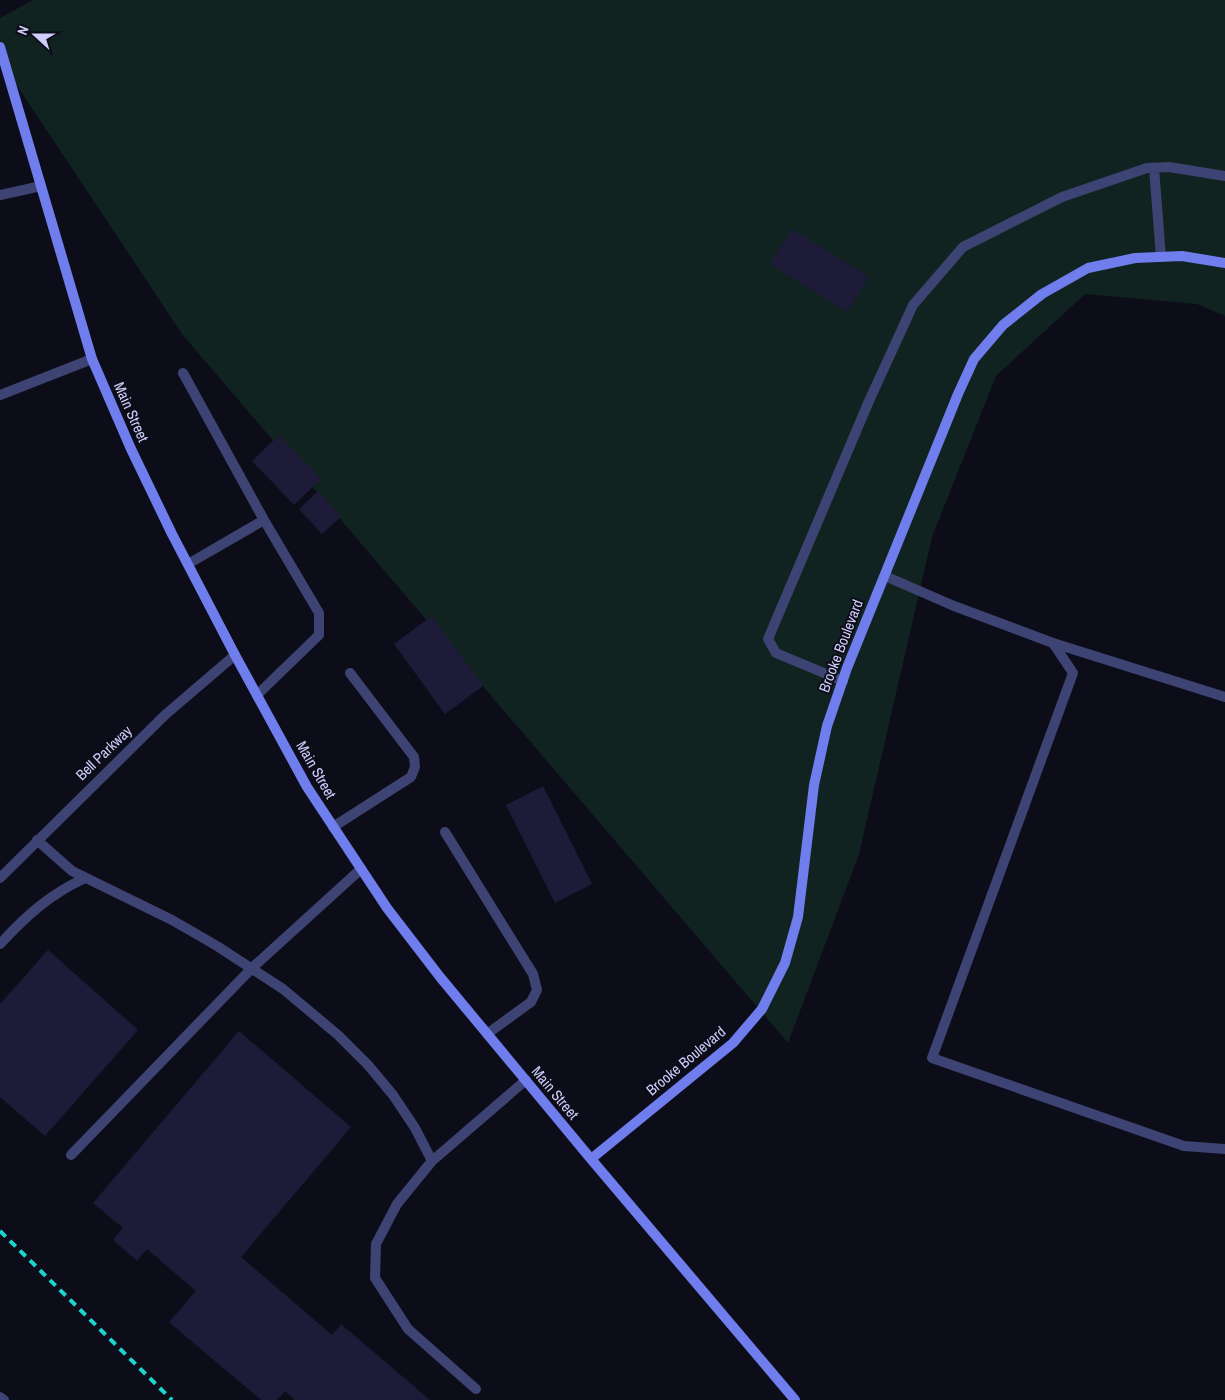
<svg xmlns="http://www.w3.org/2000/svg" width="1225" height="1400" viewBox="0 0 1225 1400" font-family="'Archivo Narrow',sans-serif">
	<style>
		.green { fill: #112320 }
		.building { fill: #1d1b38 }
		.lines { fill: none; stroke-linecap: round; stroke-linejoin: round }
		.lane { stroke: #3d4373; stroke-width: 10 }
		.street { stroke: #3d4373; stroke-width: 10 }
		.secondary { stroke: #6f7ded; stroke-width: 10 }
		.rail { stroke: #1bd5ce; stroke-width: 4; stroke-dasharray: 8 6; stroke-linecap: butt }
		.labels { text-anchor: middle; stroke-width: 4; stroke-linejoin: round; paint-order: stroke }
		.street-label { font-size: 15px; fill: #cccdf8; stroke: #0d0d1a }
	</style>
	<rect width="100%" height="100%" fill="#0d0d1a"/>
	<path class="green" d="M33,0H1225V316L1197,304L1085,294L996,376L932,537L859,854L788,1043L182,334L0,60V18Z"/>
	<path class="building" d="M792,229L869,277L847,312L770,264Z
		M279,435L321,479L294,505L252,461Z
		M318,491L341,517L322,534L299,509Z
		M432,616L483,686L445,714L394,644Z
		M543,786L592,884L555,903L506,805Z
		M48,950L138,1030L45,1136L0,1097V1004Z
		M239,1031L351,1127L241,1257L332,1335L341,1324L430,1400H295L285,1391L277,1400H261L169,1322L196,1291L147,1249L137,1261L113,1240L123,1228L93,1203Z"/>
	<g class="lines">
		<path class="lane" d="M1154,168L1161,257
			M0,195L41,186
			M183,373L264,520L319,613V635L257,695
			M0,395L92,359
			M188,564L264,520
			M885,576L954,606L1053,643L1225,697
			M1053,643L1073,673L932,1058L1184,1146L1225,1149
			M843,681L776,653L768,639L869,401L913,305L963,247L1062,197L1147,168L1169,167L1225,176
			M333,827L411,777L415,767L414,757L350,673
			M445,832L533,974L537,990L531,1002L487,1034
			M37,840L72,871L172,920L217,946L283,989L338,1035L368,1065L393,1095L415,1128L432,1161
			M0,944C27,915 49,895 85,878
			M71,1155L252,968L361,869
			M476,1389L408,1329L375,1278L376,1244L397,1204L432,1161L526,1080
			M0,1397L4,1400"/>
		<path class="street" d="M0,878L165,715L235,655"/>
		<path class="secondary" d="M0,47L92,359L131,449L172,534L235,655L307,787L387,908L440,977L591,1159L795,1400
			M591,1159L733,1043L762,1009L785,963L798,917L814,785L827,726L847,668L958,394L974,359L1003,325L1042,294L1088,268L1135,258L1182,256L1225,263"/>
		<path class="rail" d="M0,1231L172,1400"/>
	</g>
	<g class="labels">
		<g class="street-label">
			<text transform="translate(131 412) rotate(66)" y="5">Main Street</text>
			<text transform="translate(841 646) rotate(-69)" y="5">Brooke Boulevard</text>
			<text transform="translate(104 753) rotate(-44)" y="5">Bell Parkway</text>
			<text transform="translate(316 770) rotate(60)" y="5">Main Street</text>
			<text transform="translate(686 1061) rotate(-40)" y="5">Brooke Boulevard</text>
			<text transform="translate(555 1093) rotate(50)" y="5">Main Street</text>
		</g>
	</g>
	<g transform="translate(35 35) rotate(291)" stroke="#0d0d1a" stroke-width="4" paint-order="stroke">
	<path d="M0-4L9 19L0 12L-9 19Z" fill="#cccdf8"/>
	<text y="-8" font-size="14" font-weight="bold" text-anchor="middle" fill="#cccdf8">N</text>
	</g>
</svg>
